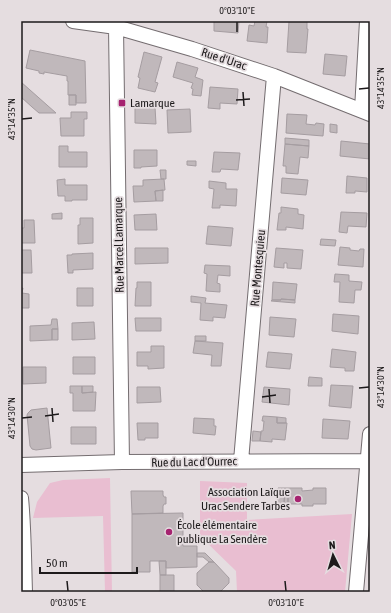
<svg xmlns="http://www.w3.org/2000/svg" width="391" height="613" viewBox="0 0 391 613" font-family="'Asap Condensed',sans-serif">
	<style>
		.green { fill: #e9bed1 }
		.building { fill: #c0b8bb; stroke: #a59da1 }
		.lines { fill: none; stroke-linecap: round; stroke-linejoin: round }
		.street-casing { stroke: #746d70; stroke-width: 16 }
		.street { stroke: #fff; stroke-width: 14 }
		.ticks { fill: none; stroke: #1d1a1b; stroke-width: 1.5 }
		.poi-dot { fill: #a62370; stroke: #e5dde0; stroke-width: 1.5 }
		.labels { text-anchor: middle; stroke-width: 3.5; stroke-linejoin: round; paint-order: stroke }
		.street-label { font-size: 12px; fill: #1d1a1b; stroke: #e5dde0 }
		.poi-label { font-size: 12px; fill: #1d1a1b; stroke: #e5dde0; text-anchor: start }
		.neatline { fill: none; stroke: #1d1a1b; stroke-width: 1.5 }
		.ticks-label { font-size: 10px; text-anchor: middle; fill: #1d1a1b }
	</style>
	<rect width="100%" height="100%" fill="#e5dde0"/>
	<path class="green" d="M110,478L112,592H105L103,516L33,518L37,502L50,483L63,480Z
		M200,481L247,483V520L352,514L345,592H237L236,571L200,536Z"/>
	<path class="building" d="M214,21H239L238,33L214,31Z
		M255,21H267L266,27H268L267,43L247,41L249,25L254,26Z
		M289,21H307V29H308L306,53L287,52Z
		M30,50L85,61L86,103H76V95H68V81H67V76L44,72V74L39,73V71L26,68Z
		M144,52L162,57L155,82L158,83L155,92L138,88L140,78L138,77Z
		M325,54L347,56L345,76L323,74Z
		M177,62L198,68L195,77L203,80L201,96L192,95L193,89L191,88L193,83L173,77Z
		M21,82L56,113H39L32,107L21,97Z
		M210,87L238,89L237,104L220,103V109L208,108Z
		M69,95H76V105H69Z
		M135,106L155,107L156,124L135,123Z
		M190,109L191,132L168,133L167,110Z
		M71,112H87V119H84V136H61L60,118H71Z
		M287,114L307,115L306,124L315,125L316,123L324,124L323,136L286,133Z
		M330,124L337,125V133L330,132Z
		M285,138L309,140V146L285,144Z
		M341,141L370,144V159L340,156Z
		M285,144L309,146L308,158L300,157L298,174L286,173V166H283Z
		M59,146H68V152H87V167H59Z
		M134,150H157V166L141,167V168H134Z
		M214,152L240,153L238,170L221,169L220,172H212Z
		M187,161H196V166L187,165Z
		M160,170H166V179H161Z
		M347,176L367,178V192L355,191V193H346Z
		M282,178L308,180L306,195L281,193Z
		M65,179V185H87V200H72V201H65V196H58L57,180Z
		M164,179L165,190L155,191L156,201L134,202L133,186H143V180Z
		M209,181L226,183V189H237L236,206L220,205V208H212L214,189L209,188Z
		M163,190V201H156L155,191Z
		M281,207L298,209V214L304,215L303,229L286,227V230H277L279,213H281Z
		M341,212L367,213L366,227L348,226L347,233L339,232Z
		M62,213V219H52V214Z
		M156,214L157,230H135L134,215Z
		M80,218H93V243L78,244V225H80Z
		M24,220H34L35,243H21V228H24Z
		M208,226L233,228L231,246L206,244Z
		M321,239L336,240L335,246L320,245Z
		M340,247L350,248V250L359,251L360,249H364L363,267L338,265Z
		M135,248H168V263L135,264Z
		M276,248L303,250L301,269L287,268V263H284V268L274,267Z
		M21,250H31L32,273H21Z
		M93,253V269L73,270V273H68L67,255H72V254Z
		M205,265L230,266V276L218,275L217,283L220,284V292L206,291L207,274L204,273Z
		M335,274L349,275V281L362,282L361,290H355L354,303L339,302L340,282H334Z
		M137,282H151V306H135L136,288H137Z
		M273,282L297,284L295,300L281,299V300H272Z
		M21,288H23L22,293L29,294V308H21Z
		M77,288H93V306H77Z
		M191,296L206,298L205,303L227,305L225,318L213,317V321L200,320L201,303L191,302Z
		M281,299L295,300V303L271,301L272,300H281Z
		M333,314L359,316L358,334L332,331Z
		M270,317L296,319L294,337L269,335Z
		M135,318H161V331H136Z
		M52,319H57L58,329H52V340L30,341V326L51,325Z
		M94,322L95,339L72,340V323Z
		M52,329H58V340H52Z
		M195,336H206V341H195Z
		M195,341L223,343L221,366H211L212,355L193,353Z
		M151,346H164V368L148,369V366H137V352H151Z
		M332,349L356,352L354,371H345V368L330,367Z
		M268,352L292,354L290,369L266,367Z
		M73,357H95V374H73Z
		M23,367H46V383L23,384Z
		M309,377L322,378V386H308Z
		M331,385L353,386L351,408L329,406Z
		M70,386H82V393L96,392L95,411H73V393H70Z
		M82,386H93V392L82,393Z
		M137,387H160L161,402L137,403Z
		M264,387L290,389L289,405L262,402Z
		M47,408L51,448L36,450L32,449L30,446L27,415L28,413L31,410Z
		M263,416L277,417V423H287L285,440L272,439V442L260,441L261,431H263L264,421H262Z
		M277,417L286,418V423H277Z
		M194,418L214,419V426H216L215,435L193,433Z
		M323,419L350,421L348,439L322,438Z
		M137,423H158V438H145V440H138Z
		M71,427H96V444H71Z
		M253,431L261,432L260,441H252Z
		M278,488H285L284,504H277Z
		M285,488H288V504H284Z
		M288,488H302V491L313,490V488H326V504H313V506H302V504H288Z
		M131,491H163V495L164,497H166V504H164L163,506V513L132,514Z
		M183,513V546H197V567L166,568V561H150V572H132V514Z
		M197,553H205L214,562H209L203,557H197Z
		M159,561H166V575H160Z
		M209,562H214L229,578V583L220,592H204L197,585V573Z
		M160,575H174V592H160Z"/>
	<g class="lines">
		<defs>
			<path id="street" d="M73,21L116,27L192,49L274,76L370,114
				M116,27L122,462
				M362,110L367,21
				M241,461L274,76
				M21,465L122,462L368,461
				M21,498C24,529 24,561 25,592
				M356,592L370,434"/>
		</defs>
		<use href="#street" class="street-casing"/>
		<use href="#street" class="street"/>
	</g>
	<path class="ticks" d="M237,22V32M359,89L369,88M243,92L244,106M236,100L250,99M22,119L32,118M359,388L369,387M269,389L270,403M262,397L276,395M52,408L53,422M45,416L59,414M22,418L32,417M67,581L68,591M285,581L286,591"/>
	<g class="poi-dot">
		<rect x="118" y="99" width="8" height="8" rx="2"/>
		<circle cx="298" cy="499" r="4"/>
		<circle cx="169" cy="532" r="4"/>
	</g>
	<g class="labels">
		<g class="street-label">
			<text transform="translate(224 59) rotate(18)" y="4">Rue d'Urac</text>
			<text transform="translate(119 245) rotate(-91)" y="4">Rue Marcel Lamarque</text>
			<text transform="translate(258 268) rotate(-85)" y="4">Rue Montesquieu</text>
			<text transform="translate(194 462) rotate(-1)" y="4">Rue du Lac d'Ourrec</text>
		</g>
		<g class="poi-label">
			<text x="130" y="107">Lamarque</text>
			<text x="290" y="496" text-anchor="end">Association Laïque<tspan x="290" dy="14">Urac Sendere Tarbes</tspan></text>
			<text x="177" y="529">École élémentaire<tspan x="177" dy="14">publique La Sendère</tspan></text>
		</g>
	</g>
	<rect width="391" height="613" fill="none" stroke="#e5dde0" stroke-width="44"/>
	<g transform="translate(333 555) rotate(355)" stroke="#e5dde0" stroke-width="3" paint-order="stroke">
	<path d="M0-3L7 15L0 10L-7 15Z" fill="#1d1a1b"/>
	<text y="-6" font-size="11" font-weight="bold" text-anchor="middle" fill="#1d1a1b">N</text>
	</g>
	<path d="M40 567v6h97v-6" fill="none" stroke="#1d1a1b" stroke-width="2"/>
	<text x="46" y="567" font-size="12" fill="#1d1a1b" stroke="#e5dde0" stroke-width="3" paint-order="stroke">50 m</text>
	<rect x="22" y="22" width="347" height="569" class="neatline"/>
	<g class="ticks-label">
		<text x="237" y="14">0°03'10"E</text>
		<text transform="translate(380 88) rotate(-90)" y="4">43°14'35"N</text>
		<text transform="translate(11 119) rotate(-90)" y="4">43°14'35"N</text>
		<text transform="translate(380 387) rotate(-90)" y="4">43°14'30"N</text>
		<text transform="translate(11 418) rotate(-90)" y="4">43°14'30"N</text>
		<text x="68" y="606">0°03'05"E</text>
		<text x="286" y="606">0°03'10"E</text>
	</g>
</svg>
